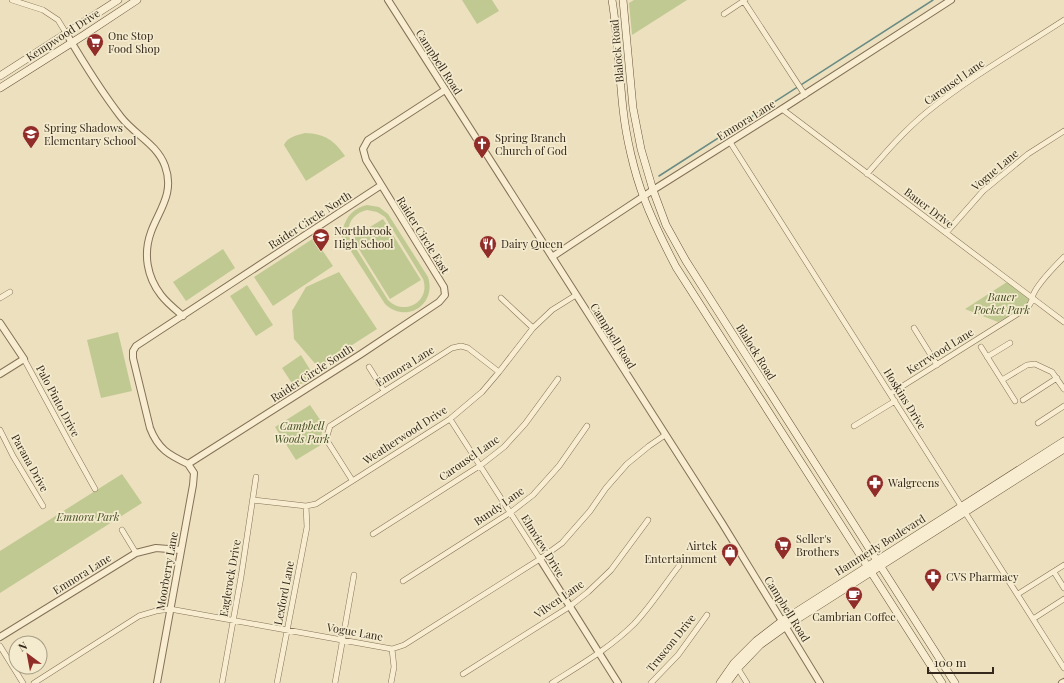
<svg xmlns="http://www.w3.org/2000/svg" width="1064" height="683" viewBox="0 0 1064 683" font-family="'Playfair Display',serif">
	<style>
		.green { fill: #c1c992; fill-rule: evenodd }
		.lines { fill: none; stroke-linecap: round; stroke-linejoin: round }
		.stream { stroke: #698b84; stroke-width: 1.5 }
		.minor-casing { stroke: #847157; stroke-width: 6 }
		.tertiary-casing { stroke: #847157; stroke-width: 8 }
		.secondary-casing { stroke: #65523b; stroke-width: 8 }
		.minor { stroke: #f8edd0; stroke-width: 5 }
		.tertiary { stroke: #f8edd0; stroke-width: 6 }
		.secondary { stroke: #f8edd0; stroke-width: 7 }
		.labels { text-anchor: middle; stroke-width: 3.5; stroke-linejoin: round; paint-order: stroke }
		.street-label { font-size: 11px; fill: #33281b; stroke: #f4eacd }
		.poi-label { font-size: 11px; fill: #33281b; stroke: #f4eacd; text-anchor: start }
		.park-label { font-size: 11px; font-style: italic; fill: #424f23; stroke: #f4eacd }
	</style>
	<rect width="100%" height="100%" fill="#ece0be"/>
	<path class="green" d="M462,0H492L499,11L477,24Z
		M634,0H687L632,35L629,3Z
		M305,133C325,134 334,140 345,156L306,181L284,145C287,137 298,135 305,133Z
		M367,205L379,207L388,214L428,277C437,305 406,324 385,304L336,228L341,225L343,229C346,216 354,208 367,205ZM367,210L377,212L385,217L423,279C431,301 405,317 388,300L350,239C345,225 353,213 367,210Z
		M383,219L421,280L390,299L352,238Z
		M314,238L333,266L273,306L254,277Z
		M223,249L235,268L186,301L173,282Z
		M339,272L377,329L318,367L294,339L292,311L306,287Z
		M1007,282L1029,299V302L1011,315L998,322L965,309Z
		M247,285L273,325L256,336L230,296Z
		M118,332L132,391L101,398L87,340Z
		M301,355L314,376L295,388L282,368Z
		M310,405L325,427C321,433 320,436 324,443L296,460L275,427Z
		M122,474L142,503L0,593V551Z"/>
	<g class="lines">
		<path class="stream" d="M659,176L933,0"/>
		<defs>
			<path id="minor" d="M12,0L43,10L58,20L66,33
				M743,0L805,95
				M724,14L745,0
				M782,109L1064,322
				M730,142L1064,668
				M867,174C886,152 904,131 927,112C969,78 1018,50 1064,20
				M946,233L983,191L1028,154L1064,131
				M0,298L10,292
				M501,298L533,328
				M914,328L937,365
				M981,347L1015,401
				M987,357L1010,343
				M24,359L70,444L95,489
				M369,367L384,391
				M1002,380L1027,365L1035,364L1052,372L1064,389
				M890,394L1027,308C1034,301 1030,299 1035,291C1042,279 1054,267 1064,257
				M1023,400L1057,378
				M450,419L540,559
				M1038,423L1064,406
				M854,426L895,401
				M0,430L13,456L43,506
				M352,480L326,439L330,426L452,348L461,346L468,348L499,372
				M253,500L306,506L316,504L450,419L482,392L499,372L533,328L552,310L576,295
				M122,530L136,553
				M373,534L481,465L504,447L525,424L558,379
				M1054,572L1064,588
				M403,581L511,512L533,495L559,466L587,426
				M1018,594L1064,565
				M1033,619L1064,599
				M0,646L23,683
				M737,667L747,683
				M463,674L569,607L588,592L611,570L648,520
				M34,683L139,616L156,611L170,609L392,649L404,645L540,559L562,543L590,511L606,488L627,464L649,446L665,435
				M222,683L241,577L256,477
				M277,683L307,527L306,506
				M335,683L354,575
				M391,683L394,667L392,649
				M552,683C580,665 610,648 634,624C651,606 664,585 679,566
				M651,683L678,655L707,615"/>
			<path id="tertiary" d="M388,0L722,523L820,683
				M66,33C83,62 101,91 121,117C135,135 157,144 165,166C175,193 159,210 151,232C143,254 147,277 161,295C167,303 176,310 183,316
				M552,257L653,190L782,109L951,0
				M0,323L24,359L0,374
				M188,464L361,354L439,302L445,295L444,287L366,160L363,149L368,140L445,90
				M188,464C169,455 158,449 150,428L133,358V351L136,346L380,186
				M540,559L618,683
				M0,637L136,553L156,548L181,550
				M157,683L193,485L194,473L188,464
				M1062,683L1064,682"/>
			<path id="secondary" d="M612,0C618,36 619,73 623,109C626,137 634,172 644,198C653,222 664,244 676,267L942,683
				M623,0L633,108L641,149L653,190L666,225L686,261L955,683
				M0,76L118,0
				M0,88L84,35L137,0
				M720,683L734,663L756,641L782,621L1064,441
				M727,683L738,668L760,645L785,627L1064,449"/>
		</defs>
		<use href="#minor" class="minor-casing"/>
		<use href="#tertiary" class="tertiary-casing"/>
		<use href="#secondary" class="secondary-casing"/>
		<use href="#minor" class="minor"/>
		<use href="#tertiary" class="tertiary"/>
		<use href="#secondary" class="secondary"/>
	</g>
	<defs>
		<symbol id="supermarket-pin" viewBox="-11 -11 22 30"><path d="M0 17L-7.5 6A9.5 9.5 0 1 1 7.5 6Z" fill="#912d29" stroke="#f4eacd"/><path d="M-6-5.5h2.5l.6 2H6L4.5 2H-2.5L-4.4-4H-6ZM-1.5 3.2a1.3 1.3 0 1 0 .1 0ZM3 3.2a1.3 1.3 0 1 0 .1 0Z" fill="#fff"/></symbol>
		<symbol id="school-pin" viewBox="-11 -11 22 30"><path d="M0 17L-7.5 6A9.5 9.5 0 1 1 7.5 6Z" fill="#912d29" stroke="#f4eacd"/><path d="M0-5L7-2L0 1L-7-2ZM-4 1L0 2.5L4 1V4Q0 6-4 4Z" fill="#fff"/></symbol>
		<symbol id="church-pin" viewBox="-11 -11 22 30"><path d="M0 17L-7.5 6A9.5 9.5 0 1 1 7.5 6Z" fill="#912d29" stroke="#f4eacd"/><path d="M-1.2-6h2.4v3.5h3.3v2.4h-3.3V6h-2.4V-.1h-3.3v-2.4h3.3Z" fill="#fff"/></symbol>
		<symbol id="restaurant-pin" viewBox="-11 -11 22 30"><path d="M0 17L-7.5 6A9.5 9.5 0 1 1 7.5 6Z" fill="#912d29" stroke="#f4eacd"/><path d="M-5-6h1v4h1v-4h1v4h1v-4h1v5L-1.5 .5V6h-2V.5L-5-1ZM5-6V6H3V1.5H1.5Q1.5-4 5-6Z" fill="#fff"/></symbol>
		<symbol id="pharmacy-pin" viewBox="-11 -11 22 30"><path d="M0 17L-7.5 6A9.5 9.5 0 1 1 7.5 6Z" fill="#912d29" stroke="#f4eacd"/><path d="M-2-6h4v4h4v4h-4v4h-4v-4h-4v-4h4Z" fill="#fff"/></symbol>
		<symbol id="shop-pin" viewBox="-11 -11 22 30"><path d="M0 17L-7.5 6A9.5 9.5 0 1 1 7.5 6Z" fill="#912d29" stroke="#f4eacd"/><path d="M-5-2.5h2.3a2.7 3.5 0 0 1 5.4 0H5L5.5 6h-11ZM-1.5-2.5h3a1.5 2.3 0 0 0-3 0Z" fill="#fff"/></symbol>
		<symbol id="cafe-pin" viewBox="-11 -11 22 30"><path d="M0 17L-7.5 6A9.5 9.5 0 1 1 7.5 6Z" fill="#912d29" stroke="#f4eacd"/><path d="M-5.5-4.5H6V0H3Q3 3.5 0 3.5H-2.5Q-5.5 3.5-5.5 0ZM3-3.2v2h1.7v-2ZM-6 4.5H4V6H-6Z" fill="#fff"/></symbol>
	</defs>
	<g fill-rule="evenodd">
		<use href="#supermarket-pin" x="85" y="32" width="20" height="27"/>
		<use href="#school-pin" x="21" y="124" width="20" height="27"/>
		<use href="#church-pin" x="472" y="134" width="20" height="27"/>
		<use href="#school-pin" x="311" y="227" width="20" height="27"/>
		<use href="#restaurant-pin" x="478" y="234" width="20" height="27"/>
		<use href="#pharmacy-pin" x="865" y="473" width="20" height="27"/>
		<use href="#supermarket-pin" x="773" y="535" width="20" height="27"/>
		<use href="#shop-pin" x="720" y="542" width="20" height="27"/>
		<use href="#pharmacy-pin" x="923" y="567" width="20" height="27"/>
		<use href="#cafe-pin" x="844" y="585" width="20" height="27"/>
	</g>
	<g class="labels">
		<g class="street-label">
			<text transform="translate(63 35) rotate(-33)" y="4">Kempwood Drive</text>
			<text transform="translate(617 51) rotate(-95)" y="4">Blalock Road</text>
			<text transform="translate(439 62) rotate(57)" y="4">Campbell Road</text>
			<text transform="translate(954 82) rotate(-35)" y="4">Carousel Lane</text>
			<text transform="translate(746 120) rotate(-32)" y="4">Emnora Lane</text>
			<text transform="translate(995 170) rotate(-40)" y="4">Vogue Lane</text>
			<text transform="translate(929 208) rotate(37)" y="4">Bauer Drive</text>
			<text transform="translate(310 220) rotate(-33)" y="4">Raider Circle North</text>
			<text transform="translate(423 235) rotate(58)" y="4">Raider Circle East</text>
			<text transform="translate(613 336) rotate(58)" y="4">Campbell Road</text>
			<text transform="translate(940 351) rotate(-32)" y="4">Kerrwood Lane</text>
			<text transform="translate(756 352) rotate(58)" y="4">Blalock Road</text>
			<text transform="translate(405 366) rotate(-32)" y="4">Emnora Lane</text>
			<text transform="translate(312 373) rotate(-33)" y="4">Raider Circle South</text>
			<text transform="translate(905 399) rotate(58)" y="4">Hoskins Drive</text>
			<text transform="translate(58 401) rotate(62)" y="4">Palo Pinto Drive</text>
			<text transform="translate(405 435) rotate(-33)" y="4">Weatherwood Drive</text>
			<text transform="translate(469 458) rotate(-35)" y="4">Carousel Lane</text>
			<text transform="translate(30 463) rotate(61)" y="4">Parana Drive</text>
			<text transform="translate(499 506) rotate(-35)" y="4">Bundy Lane</text>
			<text transform="translate(880 545) rotate(-32)" y="4">Hammerly Boulevard</text>
			<text transform="translate(543 546) rotate(58)" y="4">Elmview Drive</text>
			<text transform="translate(167 571) rotate(-80)" y="4">Moorberry Lane</text>
			<text transform="translate(82 574) rotate(-32)" y="4">Emnora Lane</text>
			<text transform="translate(230 578) rotate(-80)" y="4">Eaglerock Drive</text>
			<text transform="translate(284 593) rotate(-79)" y="4">Lexford Lane</text>
			<text transform="translate(559 599) rotate(-35)" y="4">Vilven Lane</text>
			<text transform="translate(787 609) rotate(58)" y="4">Campbell Road</text>
			<text transform="translate(355 632) rotate(10)" y="4">Vogue Lane</text>
			<text transform="translate(671 643) rotate(-51)" y="4">Truscon Drive</text>
		</g>
		<g class="poi-label">
			<text x="108" y="40">One Stop<tspan x="108" dy="13">Food Shop</tspan></text>
			<text x="44" y="132">Spring Shadows<tspan x="44" dy="13">Elementary School</tspan></text>
			<text x="495" y="142">Spring Branch<tspan x="495" dy="13">Church of God</tspan></text>
			<text x="334" y="235">Northbrook<tspan x="334" dy="13">High School</tspan></text>
			<text x="501" y="248">Dairy Queen</text>
			<text x="888" y="487">Walgreens</text>
			<text x="796" y="543">Seller's<tspan x="796" dy="13">Brothers</tspan></text>
			<text x="717" y="550" text-anchor="end">Airtek<tspan x="717" dy="13">Entertainment</tspan></text>
			<text x="946" y="581">CVS Pharmacy</text>
			<text x="854" y="621" text-anchor="middle">Cambrian Coffee</text>
		</g>
		<g class="park-label">
			<text x="1002" y="301">Bauer<tspan x="1002" dy="13">Pocket Park</tspan></text>
			<text x="302" y="430">Campbell<tspan x="302" dy="13">Woods Park</tspan></text>
			<text x="88" y="521">Emnora Park</text>
		</g>
	</g>
	<g transform="translate(28 655) rotate(328)"><circle r="19" fill="#f4eacd" stroke="#a79c86"/>
	<path d="M0-3L7 15L0 10L-7 15Z" fill="#912d29"/>
	<text y="-6" font-size="11" font-weight="bold" text-anchor="middle" fill="#33281b">N</text>
	</g>
	<path d="M928 667v6h65v-6" fill="none" stroke="#33281b" stroke-width="2"/>
	<text x="934" y="667" font-size="12" fill="#33281b" stroke="#f4eacd" stroke-width="3" paint-order="stroke">100 m</text>
</svg>
